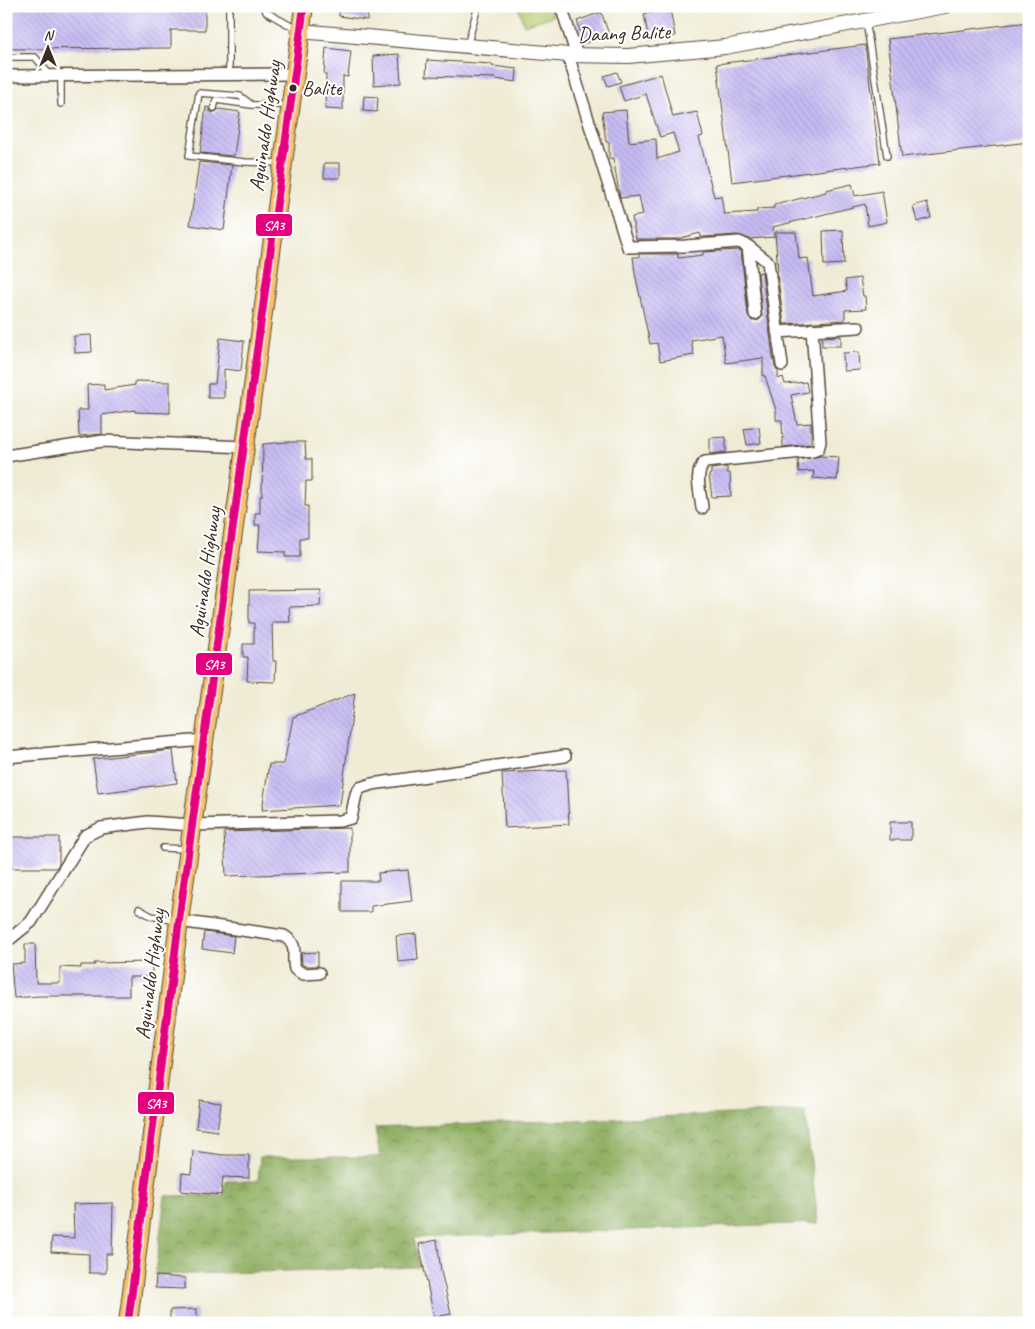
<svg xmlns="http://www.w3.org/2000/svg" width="1035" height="1329" viewBox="0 0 1035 1329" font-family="Caveat,sans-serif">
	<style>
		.forest { fill: url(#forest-crowns); stroke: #666d40 }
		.green { fill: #b6cc71; stroke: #787b48 }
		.building { fill: url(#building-back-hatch) }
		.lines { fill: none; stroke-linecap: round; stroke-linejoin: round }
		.service-casing { stroke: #564739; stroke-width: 8 }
		.minor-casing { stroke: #564739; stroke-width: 14 }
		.tertiary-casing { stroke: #564739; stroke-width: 16 }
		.primary-casing { stroke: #564739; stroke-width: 20 }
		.service { stroke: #fff; stroke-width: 5.5 }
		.minor { stroke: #fff; stroke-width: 11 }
		.tertiary { stroke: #fff; stroke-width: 14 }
		.primary { stroke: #f6c06b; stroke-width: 18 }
		.bus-1-casing { stroke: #fff; stroke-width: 11 }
		.bus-1 { stroke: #e5007d; stroke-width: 8 }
		.bus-dot { fill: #3b2a1e; stroke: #fff; stroke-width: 2 }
		.labels { text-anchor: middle; stroke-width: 4; stroke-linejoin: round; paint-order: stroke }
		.bus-label { font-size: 20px; fill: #3b2a1e; stroke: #fff; text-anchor: start }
		.street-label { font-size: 21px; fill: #3b2a1e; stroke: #fff }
		.line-badge { stroke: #fff; stroke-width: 2 }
		.badge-label { font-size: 14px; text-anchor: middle; font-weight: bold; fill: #fff }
	</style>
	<defs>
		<pattern id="forest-crowns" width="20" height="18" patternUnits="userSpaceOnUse" patternTransform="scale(1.25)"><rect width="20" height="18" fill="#90b063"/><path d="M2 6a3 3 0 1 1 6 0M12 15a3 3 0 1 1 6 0" fill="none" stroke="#778f51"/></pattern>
		<pattern id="building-back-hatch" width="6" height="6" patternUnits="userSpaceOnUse" patternTransform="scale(1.25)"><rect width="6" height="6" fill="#c5baf3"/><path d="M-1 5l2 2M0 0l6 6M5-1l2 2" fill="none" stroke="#aaa0d0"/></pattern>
	</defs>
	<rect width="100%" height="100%" fill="#fff"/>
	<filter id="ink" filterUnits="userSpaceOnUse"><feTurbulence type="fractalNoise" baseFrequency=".02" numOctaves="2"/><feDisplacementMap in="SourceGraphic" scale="10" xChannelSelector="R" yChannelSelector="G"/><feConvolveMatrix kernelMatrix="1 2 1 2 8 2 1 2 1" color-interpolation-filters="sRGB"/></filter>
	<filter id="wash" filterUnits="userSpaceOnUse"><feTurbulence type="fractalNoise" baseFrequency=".0096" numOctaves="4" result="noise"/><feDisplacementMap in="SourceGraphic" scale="20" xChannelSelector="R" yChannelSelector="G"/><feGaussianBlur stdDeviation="1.12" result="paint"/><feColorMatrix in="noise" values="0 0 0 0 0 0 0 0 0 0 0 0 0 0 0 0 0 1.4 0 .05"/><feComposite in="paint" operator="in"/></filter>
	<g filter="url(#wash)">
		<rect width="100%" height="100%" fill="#efebd4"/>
		<path class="forest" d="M805,1111L818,1223L414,1238L420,1267L155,1275L165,1196L224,1195L226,1181H258L260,1157H380L375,1128Z"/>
		<path class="green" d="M518,6H550L553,16L524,25Z"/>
		<g id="blocks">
			<path class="building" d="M6,6H205V30H171V48L6,49Z
				M340,6H369L367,20L339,16Z
				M670,9L675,36L649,41L644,14Z
				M601,12L609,34L585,43L577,21Z
				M1029,22V142L902,157L888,39Z
				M865,45L880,163L732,182L717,64Z
				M326,48L351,51L348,77L343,76V110L325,109L326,74H324Z
				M399,54L401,83L374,85L373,56Z
				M427,60L492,64V66L517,69L516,82L495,79V78L426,76Z
				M617,72L621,82L608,86L604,76Z
				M661,74L673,117L697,112L703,136L699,137L714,197L721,196L724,214L757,212V209L774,208V205L826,192V190L852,184L855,196L882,191L887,222L868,226L865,204L773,227L774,237L750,239L738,235L701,237L700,233L677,239H636L632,217L643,215L639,196L620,198L613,158L609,159V142H606L602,112L626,110L629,142L656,139L657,159L679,152L673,133L660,137L646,94L624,101L619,86Z
				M364,96L378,97L377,112L363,111Z
				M206,107L209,108L210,111L213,113L219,109L240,112L234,156L200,153Z
				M199,162L232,165L224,230L190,225Z
				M324,163H340V178H324Z
				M927,202L931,218L917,222L913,206Z
				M843,230L844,264L824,265L823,231Z
				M775,232H796L799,259L808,258L813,296L847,291L845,280L860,278L863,296H865L866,309L845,310V320L784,324L777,271H778Z
				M738,250L741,251L748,315L752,321L759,320L762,317L758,273L762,272L773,357L775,366L778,371V379L783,377L785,384L806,382L808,392L791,395L797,424L811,423V444L783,447L782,420H776V410L765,376H763V358L726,363L722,335L691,340L694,355L660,361L657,343L650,344L635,273L633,257H639V254H678V258L703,255V252Z
				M91,335L92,352L75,353L74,336Z
				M841,336V346H822V337Z
				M220,338L244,341L241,371L224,369V398H208V384H215Z
				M859,352L860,370L844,371L843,353Z
				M135,381L170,382V413L135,412V410L102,415V434L79,436L78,410H88L87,385L104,384V390L135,385Z
				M759,427L761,443L747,445L744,429Z
				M726,437V452L710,454V438Z
				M286,442H305L306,459H312V481H306L305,506H308V538H300V557H285V552L258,551L260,525H255V513H260V496H262L263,444Z
				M820,456L839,457L837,480L813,478L814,471L799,472L798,460Z
				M727,467V473H730L731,496L712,497L709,475L711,474V469Z
				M321,590L320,606L289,607L290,622H272L273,661H276L275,682L247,681L248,657H243V644H254V623H249V591Z
				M355,693L340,805L262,810L269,764H284L293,717Z
				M173,750L177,783L98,793L93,759Z
				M566,770L569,824L505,828L502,773Z
				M890,822H911V840H890Z
				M350,828V872L226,876L224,832Z
				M11,837H59V864L56,868H11Z
				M408,870L412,901L371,906V912H342V881H379L378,873Z
				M204,932L234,936L232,953L202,949Z
				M416,934L418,960L398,962L396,936Z
				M25,944H35L36,983H60V967L81,968V965H95L94,963L152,962V977H129V996H39L14,998L11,964L25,963Z
				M318,952V966H305L302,964L301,953Z
				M199,1100L221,1103L217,1131L196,1128Z
				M193,1151L223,1155H249V1178L223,1177L221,1195L181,1191L182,1173L191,1174Z
				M113,1203L112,1254H106V1273H89V1254L51,1252L52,1237L74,1238L73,1204Z
				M437,1240L441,1271L451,1314L434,1317L419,1244Z
				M156,1276L185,1278V1289L155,1288Z
				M197,1309V1323H170V1310Z"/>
		</g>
	</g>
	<g filter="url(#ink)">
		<use href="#blocks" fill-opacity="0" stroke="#564739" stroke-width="1"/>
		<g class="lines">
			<defs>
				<path id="service" d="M229,6V74
					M264,6L266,12L298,30
					M866,21L887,156
					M467,46L478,6
					M6,57H35L50,75
					M61,75V104
					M252,105L240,96L199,93L189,156L245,162L282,163
					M214,108L216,100L252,105H289
					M163,848L187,849
					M139,909L151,916L177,921"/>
				<path id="minor" d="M561,6L577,56
					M568,55L628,247L685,246L739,242L748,246L755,314
					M6,76L295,74
					M748,246L768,262L782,365
					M777,332L858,327
					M6,456L103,441L245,447
					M702,508C701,494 693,473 705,462L813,451L818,449L820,442L812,329
					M6,757L204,740
					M179,921L284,936C300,946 291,954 295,969L303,974L319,973
					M6,942L31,922L85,836L101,828L148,822L193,825L340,821L351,818L356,794L360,788L372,784L565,756"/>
				<path id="tertiary" d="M300,31L568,55L628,56L725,47L945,6"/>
				<path id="primary" d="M128,1323L179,921L245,447L304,6"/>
			</defs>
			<use href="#service" class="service-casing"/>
			<use href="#minor" class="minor-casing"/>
			<use href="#tertiary" class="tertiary-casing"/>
			<use href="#primary" class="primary-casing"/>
			<use href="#service" class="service"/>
			<use href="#minor" class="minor"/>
			<use href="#tertiary" class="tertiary"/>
			<use href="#primary" class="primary"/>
			<defs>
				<path id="bus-1" d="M128,1323L179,921L304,6"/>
			</defs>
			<use href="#bus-1" class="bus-1-casing"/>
			<use href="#bus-1" class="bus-1"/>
		</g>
	</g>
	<circle class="bus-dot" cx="293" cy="88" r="4.5"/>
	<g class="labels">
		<g class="bus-label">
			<text x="302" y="95">Balite</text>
		</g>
		<g class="street-label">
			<text transform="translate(624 33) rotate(-2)" y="7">Daang Balite</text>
			<text transform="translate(265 126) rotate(-82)" y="7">Aguinaldo Highway</text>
			<text transform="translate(205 572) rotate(-82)" y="7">Aguinaldo Highway</text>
			<text transform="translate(150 974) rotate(-83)" y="7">Aguinaldo Highway</text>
		</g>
	</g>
	<g class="line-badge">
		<rect x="255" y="213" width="38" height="24" rx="5" fill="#e5007d"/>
		<rect x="195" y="652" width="38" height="24" rx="5" fill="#e5007d"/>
		<rect x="137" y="1091" width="38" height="24" rx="5" fill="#e5007d"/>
	</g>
	<g class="badge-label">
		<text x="274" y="230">SA3</text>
		<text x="214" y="669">SA3</text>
		<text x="156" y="1108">SA3</text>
	</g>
	<rect width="1035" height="1329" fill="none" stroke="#fff" stroke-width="25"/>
	<g transform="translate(48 48)" stroke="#ffffff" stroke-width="4" paint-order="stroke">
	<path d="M0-4L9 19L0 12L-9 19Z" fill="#3b2a1e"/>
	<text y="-8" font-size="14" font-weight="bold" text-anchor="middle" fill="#3b2a1e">N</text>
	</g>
</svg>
